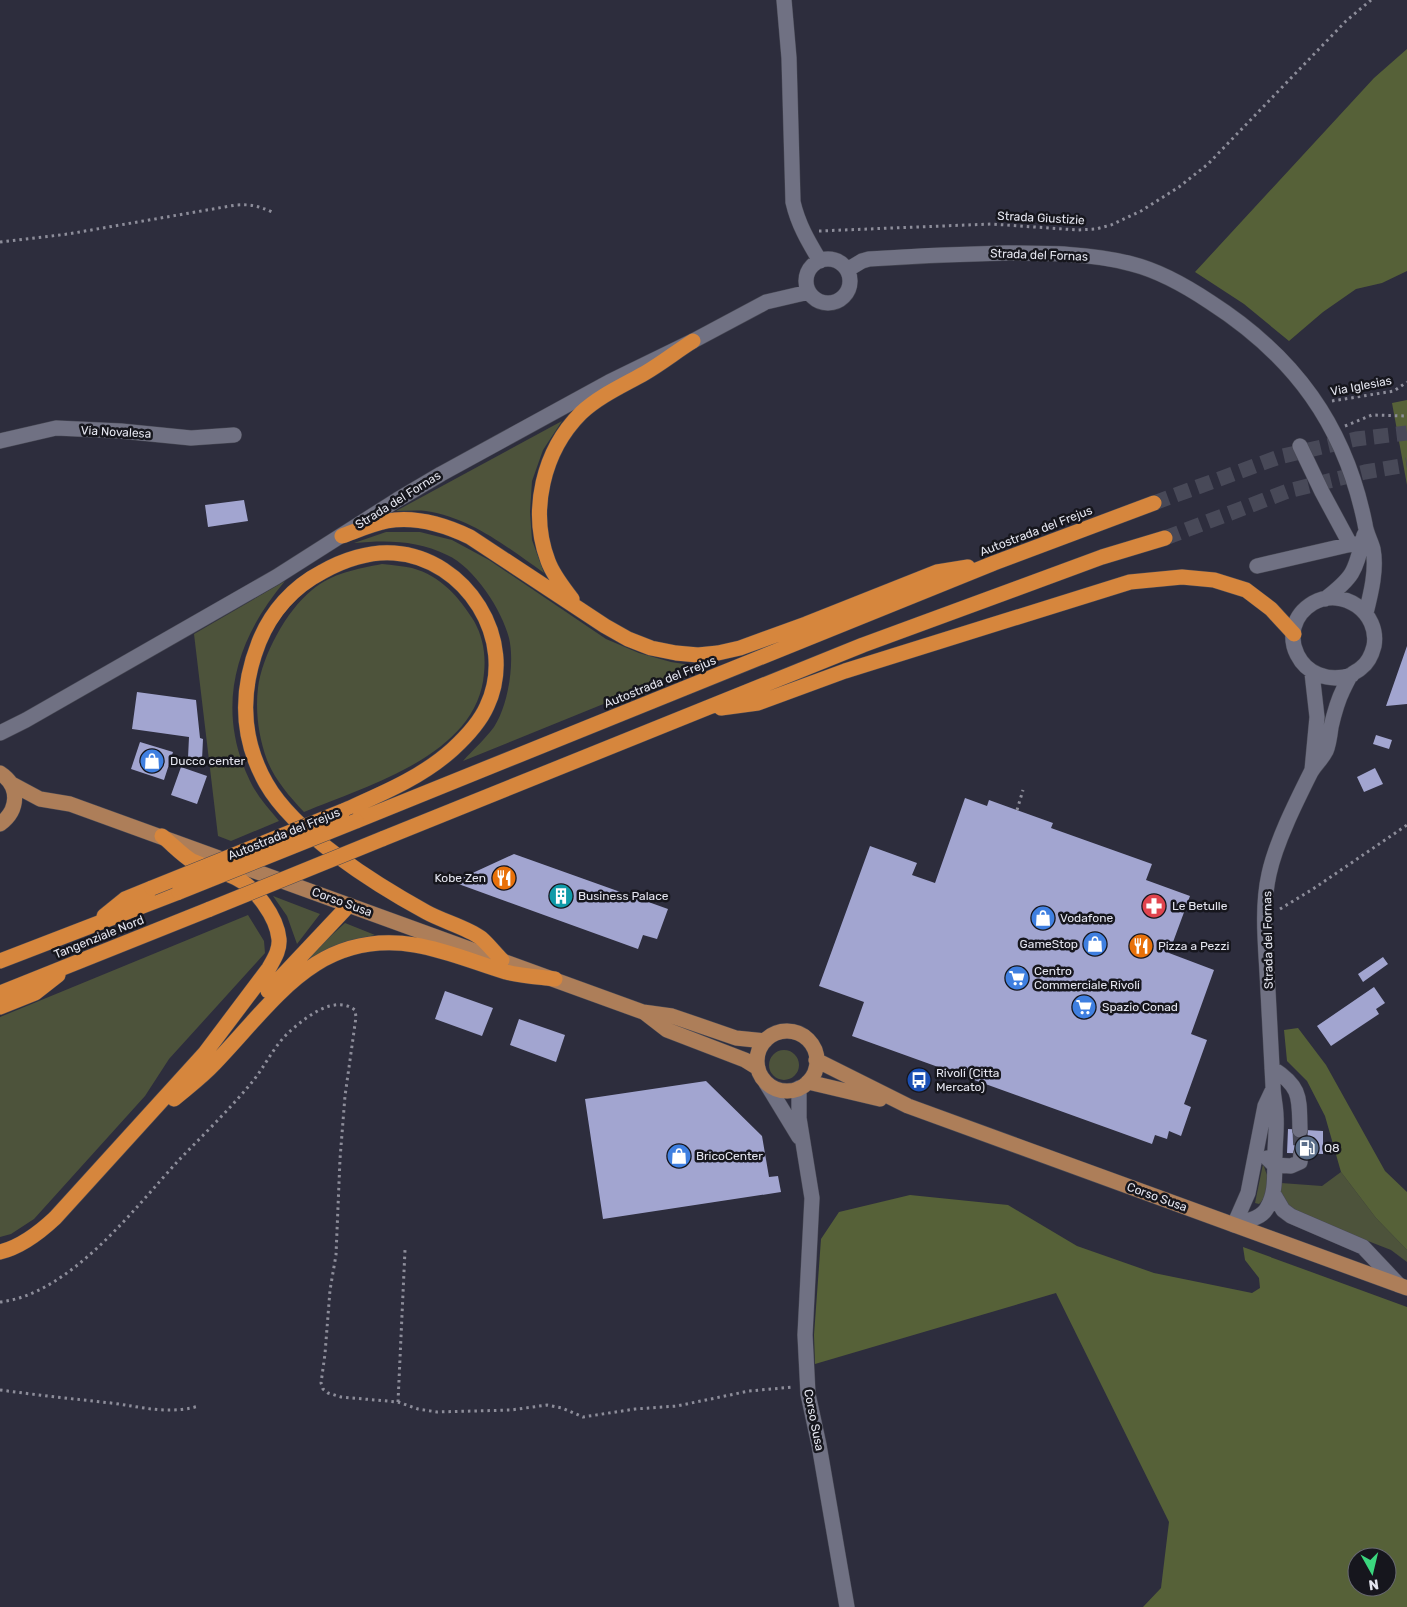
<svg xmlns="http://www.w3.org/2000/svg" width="1407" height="1607" viewBox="0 0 1407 1607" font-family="Rubik,sans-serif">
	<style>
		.green { fill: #4d533b }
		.forest { fill: #566138; fill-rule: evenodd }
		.building { fill: #a2a5d0 }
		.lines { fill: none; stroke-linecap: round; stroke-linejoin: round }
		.minor-tunnel { stroke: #484958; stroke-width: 15; stroke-dasharray: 15 8; stroke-linecap: butt }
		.highway-tunnel { stroke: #484958; stroke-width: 15; stroke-dasharray: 15 8; stroke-linecap: butt }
		.minor-casing { stroke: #474854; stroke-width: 16 }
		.major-casing { stroke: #474854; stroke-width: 16 }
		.highway-casing { stroke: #474854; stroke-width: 16 }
		.path { stroke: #8d8d9a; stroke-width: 3; stroke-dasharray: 2.5 4; stroke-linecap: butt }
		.minor { stroke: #707183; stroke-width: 15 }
		.major { stroke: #ad7e59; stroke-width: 15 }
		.highway { stroke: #d6863d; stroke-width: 15 }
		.highway-bridge-casing { stroke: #474854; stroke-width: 16; stroke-linecap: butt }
		.highway-bridge { stroke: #d6863d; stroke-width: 15 }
		.labels { text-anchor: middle; stroke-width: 5; stroke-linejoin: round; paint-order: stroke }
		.street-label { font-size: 12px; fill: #e4e5ef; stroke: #16161d }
		.poi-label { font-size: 12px; fill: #e4e5ef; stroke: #16161d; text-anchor: start }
	</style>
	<rect width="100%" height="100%" fill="#2d2d3d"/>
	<path class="green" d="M562,421L543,450L532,481L530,512L532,540L544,573C508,548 472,518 426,511C417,510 406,511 396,511Z
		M386,532H420L452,540L489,560L606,639L639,653L671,662L697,666L463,761C473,750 485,739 494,727C508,706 515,663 509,638C502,610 474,567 447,555C417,540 386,540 354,543Z
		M382,564C392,565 403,566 412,568C441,576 459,597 474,621C483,637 486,655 484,673C478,755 368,785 304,812C289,796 275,780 267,760C259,738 255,712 258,688C262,656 286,611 312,590C332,573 357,569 382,564Z
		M285,581C235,640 215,709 250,781C257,796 269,809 279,821L231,841L218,836L194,634Z
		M273,896L320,914L297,944L287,916Z
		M248,915L264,941L265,953L169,1059L145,1096L34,1219L11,1234L0,1237V1017Z
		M345,923L375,935L344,942L302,964L324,942Z
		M769 1065a15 15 0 1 1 30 0a15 15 0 1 1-30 0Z
		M1263,1164C1265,1169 1266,1173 1268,1177C1270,1184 1265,1199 1259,1204L1255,1203Z
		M1341,1172L1376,1218L1407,1250V1262L1391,1250L1304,1216L1287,1205L1281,1192V1183L1322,1186Z"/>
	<path class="forest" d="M1407,49V271L1382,283L1356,289L1323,312L1289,341L1244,304L1195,272L1374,78Z
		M1407,400V485L1392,403Z
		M1298,1028L1326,1065L1385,1171L1407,1192V1250L1376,1218L1341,1172L1325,1116L1307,1081L1287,1061L1284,1030Z
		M910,1195L1008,1205L1077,1246L1154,1273L1252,1293L1260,1288L1259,1278L1245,1260L1243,1247L1407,1307V1607H1143L1161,1588L1169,1522L1056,1293L815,1364L814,1335L821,1239L839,1212ZM1357,1557H1387V1587H1357Z"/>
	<path class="building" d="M244,500L248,521L208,527L205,505Z
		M1407,646V704L1386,706Z
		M137,692L196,700L200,738L203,739L202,760L188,758L189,737L132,729Z
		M1376,735L1392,740L1389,749L1373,744Z
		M140,742L173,752L164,780L131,769Z
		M181,767L207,776L197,804L171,795Z
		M1375,768L1383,784L1364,792L1357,777Z
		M965,798L987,806L989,800L1053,823L1051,828L1152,864L1146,880L1190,896L1169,953L1214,970L1191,1034L1207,1040L1184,1104L1191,1107L1181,1136L1169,1131L1167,1139L1155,1135L1152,1144L852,1036L864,1002L819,986L870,846L917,863L912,875L935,883Z
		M514,854L668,909L657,939L643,935L638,949L453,882Z
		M1383,957L1388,964L1363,982L1358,974Z
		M1374,987L1385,1003L1376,1009L1379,1014L1331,1046L1317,1026Z
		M445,991L493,1008L482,1036L435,1019Z
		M519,1019L565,1035L556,1062L510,1045Z
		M706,1081L762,1136L769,1177L778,1176L781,1192L603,1219L585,1099Z
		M1288,1129L1323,1131V1154L1287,1153Z"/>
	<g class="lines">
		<path class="minor-tunnel" d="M1300,1130L1301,1153"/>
		<path class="highway-tunnel" d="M1154,503L1279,457L1356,439L1407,433
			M1165,538L1288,491L1365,472L1407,465"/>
		<defs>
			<path id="minor" d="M784,0L789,58L793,202C798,224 808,241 820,261
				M806 281a22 22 0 1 1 44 0a22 22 0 1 1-44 0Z
				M847,270L862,261L869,259C914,256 959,254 1005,253C1047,253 1091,253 1132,264C1160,271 1186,286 1210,302C1294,356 1345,425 1365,524C1366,533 1371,541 1373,549C1377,569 1371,593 1366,613
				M0,441L56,428L121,431L191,438L234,435
				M1300,446L1322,492L1350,544
				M1257,566L1352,544H1358
				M1325,599C1355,576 1355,571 1364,535
				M0,733L26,720L276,577L397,500L441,474L609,382L693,341L766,302L809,292
				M1312,770L1317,717L1312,673
				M1272,1068C1302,1087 1299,1098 1300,1130
				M766,1083L799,1137
				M799,1088V1118L812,1198L805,1335L808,1394L819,1445L847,1607
				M1267,1158L1274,1165L1291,1166L1300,1162L1301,1153
				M1273,1193L1283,1210L1291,1216L1363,1247L1399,1285
				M1234,1225C1245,1221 1261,1219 1267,1208C1277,1192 1274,1172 1275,1154C1275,1142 1277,1129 1276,1116C1276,1106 1273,1096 1273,1086C1271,1048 1269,1010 1267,972C1265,940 1262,905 1269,874C1276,842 1296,802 1311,772C1315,765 1322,759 1326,751C1329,744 1330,735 1331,727C1334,714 1337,702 1343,690C1345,686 1348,679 1351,675C1354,672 1358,671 1361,668C1368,663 1372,654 1374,646C1380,613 1343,586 1313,603C1271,628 1300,692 1352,675
				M1234,1225L1248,1193L1265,1106L1273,1089"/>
			<path id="major" d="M0,773C20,786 19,810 0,824
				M12,784L40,799L70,804L643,1012L672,1016L736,1038L765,1041
				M645,1013L667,1030L745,1060L758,1068
				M757 1061a30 30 0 1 1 60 0a30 30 0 1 1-60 0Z
				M816,1060L908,1106L1407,1288
				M808,1082L880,1099"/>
			<path id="highway" d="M342,536C356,531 372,524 387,521C415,516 445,525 470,537L605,626L628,639L651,648L676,653L698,655L718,653L740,648L806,624L937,572L968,567
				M572,599C563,587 553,575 548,561C529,511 543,451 581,413C599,396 624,385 645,373C662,363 677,351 693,341
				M721,708L758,703L845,671L1130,582L1182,577L1214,580L1246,590L1271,609L1294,634
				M343,811C381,794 421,778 453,749C466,737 480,722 487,706C518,640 466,558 394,553C370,551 343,560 322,572C293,587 271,612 259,642C240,690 240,737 266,783C295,834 375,884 426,912C442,921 468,928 481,938C488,944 495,953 502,960
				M356,821L994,563L1154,503
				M382,839L863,645L1102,557L1165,538
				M104,916L125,899L152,888
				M0,961L179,892
				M268,991L349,905
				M0,993L210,909
				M0,1007L35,993L58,975
				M174,1099C187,1088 202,1077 214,1064C274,1002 316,929 415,945C446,950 476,963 506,972C522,976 539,977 555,979
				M0,1252C21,1247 39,1233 55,1218L205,1053L269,968C274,959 280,950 279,939C277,917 255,887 236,878C222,871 206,867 192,861C182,855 172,844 162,836"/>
		</defs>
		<use href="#minor" class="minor-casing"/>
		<use href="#major" class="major-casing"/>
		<use href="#highway" class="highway-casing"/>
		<path class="path" d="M819,231L991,224L1078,230L1096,229L1111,225L1141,211L1179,187L1208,164L1346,21L1371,0
			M0,242L68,234L236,205C250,204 259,206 272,212
			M1332,401L1394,391L1407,382
			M1345,426L1372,415L1407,416
			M1017,810L1023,790
			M1280,909L1313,889L1407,825
			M0,1302C70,1294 133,1210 178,1161C203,1135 230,1109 253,1081C265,1066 274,1046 289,1032C305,1018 334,994 355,1010L356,1017L345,1096L340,1159L336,1255L330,1290L325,1354L321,1383L323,1389L328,1393L341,1397L398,1402L418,1409L437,1412L511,1410L547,1405L562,1408L583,1417L635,1409L677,1406L749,1391L793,1387
			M0,1390C37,1395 74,1399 111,1403C143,1407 167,1415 199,1406
			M398,1402L405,1250"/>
		<use href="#minor" class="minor"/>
		<use href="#major" class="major"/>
		<use href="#highway" class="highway"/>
		<defs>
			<path id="highway-bridge" d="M152,888L343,811
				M179,892L356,821
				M210,909L382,839"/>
		</defs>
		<use href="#highway-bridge" class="highway-bridge-casing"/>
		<use href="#highway-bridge" class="highway-bridge"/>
	</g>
	<defs>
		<symbol id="shop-disc" viewBox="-11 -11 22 22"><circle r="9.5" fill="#3f7fe0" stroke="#16161d"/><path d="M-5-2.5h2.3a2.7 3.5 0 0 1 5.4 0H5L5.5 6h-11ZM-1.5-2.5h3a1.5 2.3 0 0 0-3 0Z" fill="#fff"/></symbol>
		<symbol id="restaurant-disc" viewBox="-11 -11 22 22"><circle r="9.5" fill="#e8710a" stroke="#16161d"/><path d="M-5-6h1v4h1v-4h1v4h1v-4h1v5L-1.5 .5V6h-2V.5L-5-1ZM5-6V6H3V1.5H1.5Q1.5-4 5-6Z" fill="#fff"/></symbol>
		<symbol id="building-disc" viewBox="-11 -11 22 22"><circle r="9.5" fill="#0f9aa8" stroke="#16161d"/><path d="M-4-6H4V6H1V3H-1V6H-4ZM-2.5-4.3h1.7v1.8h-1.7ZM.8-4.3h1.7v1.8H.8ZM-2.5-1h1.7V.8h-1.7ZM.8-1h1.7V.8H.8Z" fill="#fff"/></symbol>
		<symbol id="pharmacy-disc" viewBox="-11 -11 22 22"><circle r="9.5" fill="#e0444e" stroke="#16161d"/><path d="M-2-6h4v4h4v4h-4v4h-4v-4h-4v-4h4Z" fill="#fff"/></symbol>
		<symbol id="supermarket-disc" viewBox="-11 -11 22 22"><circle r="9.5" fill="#3f7fe0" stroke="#16161d"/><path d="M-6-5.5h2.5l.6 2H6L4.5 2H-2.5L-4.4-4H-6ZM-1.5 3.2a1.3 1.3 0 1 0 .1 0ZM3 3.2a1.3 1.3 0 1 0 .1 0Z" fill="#fff"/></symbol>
		<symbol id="bus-disc" viewBox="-11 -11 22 22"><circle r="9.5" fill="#1a4fb4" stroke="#16161d"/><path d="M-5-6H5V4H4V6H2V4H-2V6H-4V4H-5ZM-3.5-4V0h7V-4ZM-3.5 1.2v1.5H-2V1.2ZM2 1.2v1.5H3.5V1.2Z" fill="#fff"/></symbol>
		<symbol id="fuel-disc" viewBox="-11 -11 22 22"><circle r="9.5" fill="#5c6f8a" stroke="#16161d"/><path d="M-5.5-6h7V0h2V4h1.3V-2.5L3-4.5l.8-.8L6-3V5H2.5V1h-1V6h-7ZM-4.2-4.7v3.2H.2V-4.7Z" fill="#fff"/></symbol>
	</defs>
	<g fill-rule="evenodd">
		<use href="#shop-disc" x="138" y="747" width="28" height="28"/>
		<use href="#restaurant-disc" x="490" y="864" width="28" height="28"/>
		<use href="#building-disc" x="547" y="882" width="28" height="28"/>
		<use href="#pharmacy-disc" x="1140" y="892" width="28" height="28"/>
		<use href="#shop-disc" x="1029" y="904" width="28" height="28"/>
		<use href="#shop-disc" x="1081" y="930" width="28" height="28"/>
		<use href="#restaurant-disc" x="1127" y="932" width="28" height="28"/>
		<use href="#supermarket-disc" x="1003" y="964" width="28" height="28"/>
		<use href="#supermarket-disc" x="1070" y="993" width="28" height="28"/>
		<use href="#bus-disc" x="905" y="1066" width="28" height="28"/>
		<use href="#fuel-disc" x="1293" y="1134" width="28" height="28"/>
		<use href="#shop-disc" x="665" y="1142" width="28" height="28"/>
	</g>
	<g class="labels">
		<g class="street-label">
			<text transform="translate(1041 218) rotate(3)" y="4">Strada Giustizie</text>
			<text transform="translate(1039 255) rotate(2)" y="4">Strada del Fornas</text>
			<text transform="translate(1361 386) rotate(-11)" y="4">Via Iglesias</text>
			<text transform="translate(116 432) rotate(3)" y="4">Via Novalesa</text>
			<text transform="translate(398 500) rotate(-32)" y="4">Strada del Fornas</text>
			<text transform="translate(1036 531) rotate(-21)" y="4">Autostrada del Frejus</text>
			<text transform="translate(660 682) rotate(-22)" y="4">Autostrada del Frejus</text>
			<text transform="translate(284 834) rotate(-22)" y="4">Autostrada del Frejus</text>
			<text transform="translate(342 902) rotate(20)" y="4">Corso Susa</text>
			<text transform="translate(99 937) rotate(-22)" y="4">Tangenziale Nord</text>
			<text transform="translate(1268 940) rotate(-91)" y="4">Strada del Fornas</text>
			<text transform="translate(1157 1197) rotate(20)" y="4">Corso Susa</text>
			<text transform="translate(814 1420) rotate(79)" y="4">Corso Susa</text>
		</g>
		<g class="poi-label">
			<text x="170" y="765">Ducco center</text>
			<text x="486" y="882" text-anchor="end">Kobe Zen</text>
			<text x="578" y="900">Business Palace</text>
			<text x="1172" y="910">Le Betulle</text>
			<text x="1060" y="922">Vodafone</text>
			<text x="1078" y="948" text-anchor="end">GameStop</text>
			<text x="1158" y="950">Pizza a Pezzi</text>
			<text x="1034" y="975">Centro<tspan x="1034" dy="14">Commerciale Rivoli</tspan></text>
			<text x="1102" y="1011">Spazio Conad</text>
			<text x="936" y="1077">Rivoli (Citta<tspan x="936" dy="14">Mercato)</tspan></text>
			<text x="1324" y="1152">Q8</text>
			<text x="696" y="1160">BricoCenter</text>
		</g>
	</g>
	<g transform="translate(1372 1572) rotate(172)"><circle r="24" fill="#16161d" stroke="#686971"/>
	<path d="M0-4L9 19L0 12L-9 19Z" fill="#3bd77e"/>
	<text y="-8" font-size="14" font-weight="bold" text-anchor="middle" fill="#e4e5ef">N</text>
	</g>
</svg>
